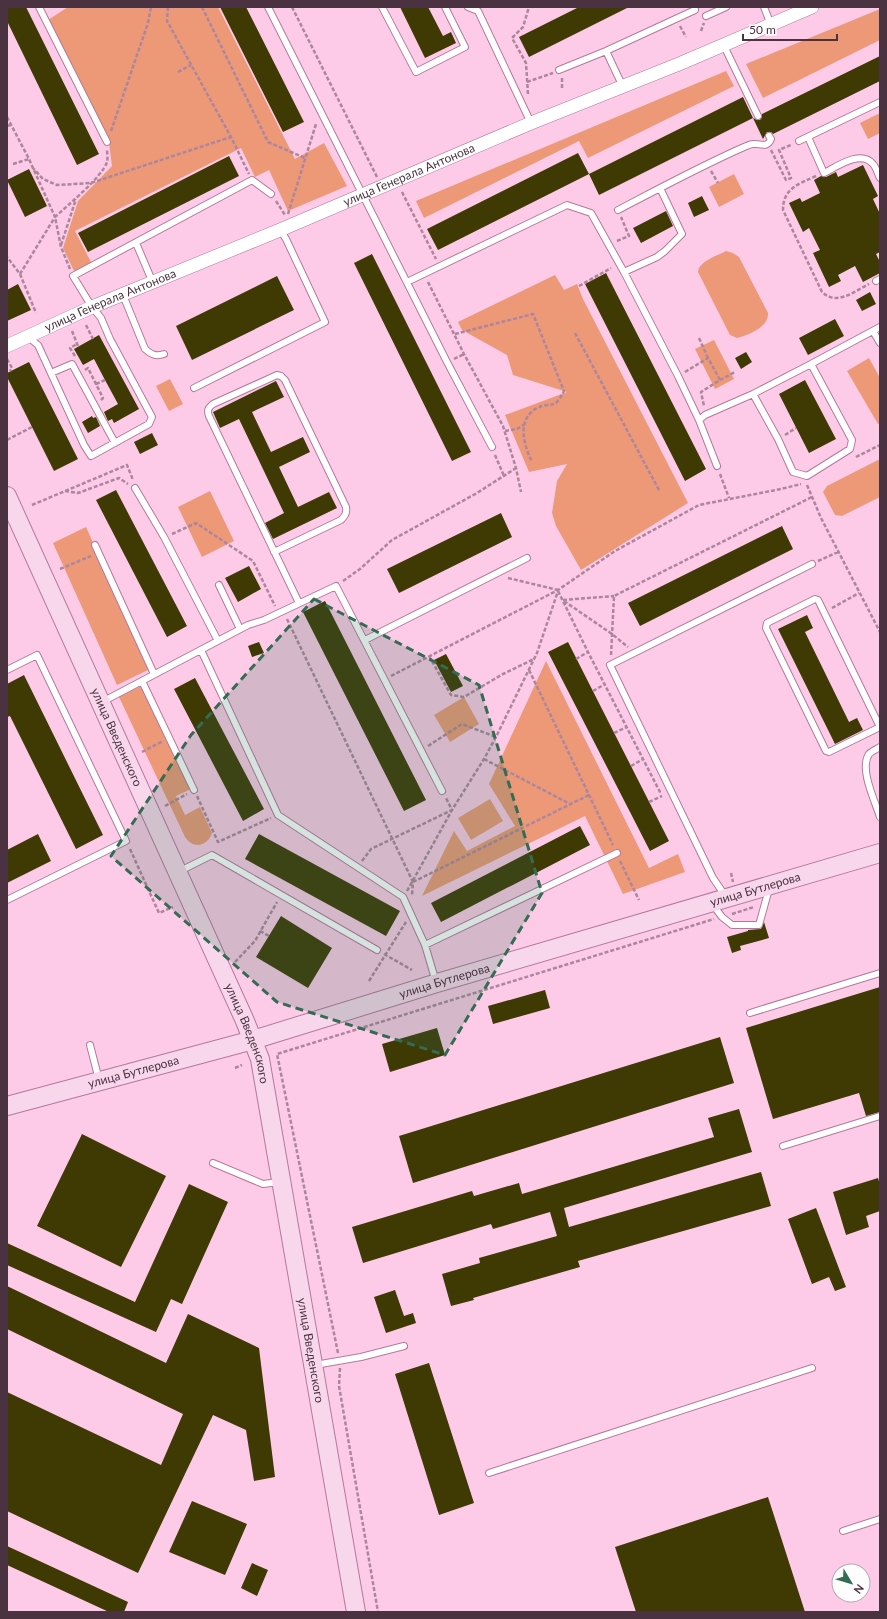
<svg xmlns="http://www.w3.org/2000/svg" width="887" height="1619" viewBox="0 0 887 1619" font-family="Lato,sans-serif">
	<style>
		.green { fill: #ed9977 }
		.building { fill: #3f3904 }
		.lines { fill: none; stroke-linecap: round; stroke-linejoin: round }
		.lane-casing { stroke: #b3799c; stroke-width: 8 }
		.street-casing { stroke: #b3799c; stroke-width: 14 }
		.secondary-casing { stroke: #b3799c; stroke-width: 20 }
		.path { stroke: #ac869d; stroke-width: 2.5; stroke-dasharray: 4 2; stroke-linecap: butt }
		.lane { stroke: #fff; stroke-width: 6 }
		.street { stroke: #fff; stroke-width: 13 }
		.secondary { stroke: #f8d6ec; stroke-width: 18 }
		.marked { fill: #346c53; fill-opacity: 0.2; stroke: #346c53; stroke-width: 3; stroke-dasharray: 8 5; stroke-linejoin: round }
		.labels { text-anchor: middle; stroke-width: 4; stroke-linejoin: round; paint-order: stroke }
		.street-label { font-size: 12px; fill: #4a3241; stroke: #fdfdfd }
	</style>
	<rect width="100%" height="100%" fill="#fdcbe8"/>
	<path class="green" d="M68,7H218L295,159L324,143L347,186L288,211L269,170L255,177L241,148L75,231L92,264L75,273L63,248L78,201L112,166L109,143L48,20Z
		M880,9V40L763,98L746,64Z
		M726,71L734,86L588,158L579,141L424,218L416,201Z
		M880,113V133L868,139L860,123Z
		M734,174L744,194L719,207L709,187Z
		M726,251L733,253L739,257L768,313C769,327 749,335 737,338L730,335L698,272C699,261 717,256 726,251Z
		M555,275L564,290L577,284L583,299L688,503L581,570L556,526L552,513L557,481L567,464L529,472L505,415L567,392L513,375L507,355L462,330L458,322Z
		M714,340L734,379L715,389L695,349Z
		M869,358L880,378V423L878,424L847,371Z
		M170,379L183,404L169,411L156,386Z
		M880,459V497L842,516L835,515L823,492L827,486Z
		M210,491L234,541L202,557L178,507Z
		M86,527L150,669L117,685L53,543Z
		M546,661L649,868L678,854L685,872L623,894L585,816L422,896L454,831L467,851L515,826L489,784Z
		M141,686L191,789L176,796L185,815L200,807L212,833C207,847 193,849 185,837L119,697Z
		M464,697L479,724L450,742L434,715Z
		M490,799L503,821L471,840L458,818Z"/>
	<path class="building" d="M7,7H26L99,154L77,165L7,21Z
		M220,7H246L304,122L283,132Z
		M400,7H428L443,36L451,32L456,43L425,58Z
		M579,7H629L529,57L519,37Z
		M880,56V81L773,134L771,132H767L763,139L753,118L757,120H760L762,117V114Z
		M743,97L753,118L599,195L589,174Z
		M578,153L589,174L438,250L427,229Z
		M229,156L239,176L88,252L78,233Z
		M863,165L878,196L873,199L880,214V252L876,254L880,262V273L863,282L855,266L838,275L841,281L829,287L813,253L820,250L809,228L803,232L789,203L800,198L802,202L820,193L814,180L821,176L826,177L836,172L838,177Z
		M29,169L47,206L25,217L7,180Z
		M702,196L709,210L694,217L688,203Z
		M666,211L673,226L641,243L633,228Z
		M372,254L471,452L452,461L354,263Z
		M606,273L706,469L685,481L585,284Z
		M277,276L294,310L192,360L176,326Z
		M18,284L31,310L7,321V290Z
		M870,292L876,304L862,311L856,300Z
		M835,319L844,336L808,355L799,338Z
		M99,335L139,409L114,423L112,419L108,421L104,412L118,404L105,380L94,359L83,365L74,349Z
		M746,352L752,362L741,369L735,358Z
		M29,362L78,459L54,471L7,377V373Z
		M805,380L836,439L809,453L779,394Z
		M276,381L284,397L252,412L271,452L303,437L310,452L279,467L298,507L329,492L337,508L273,539L265,523L284,513L239,419L220,428L213,412Z
		M92,416L93,418L96,417L100,426L88,433L82,422Z
		M152,433L158,445L140,454L134,442Z
		M116,490L187,626L167,637L96,500Z
		M501,513L512,537L399,593L387,569Z
		M782,526L793,549L640,626L628,603Z
		M249,566L261,589L238,602L225,578Z
		M325,601L426,800L404,811L303,612Z
		M807,615L813,628L805,632L849,722L857,718L863,730L835,744L778,629Z
		M259,642L264,653L252,657L248,646Z
		M568,642L669,841L650,851L548,652Z
		M446,654L463,686L451,692L434,660Z
		M24,675L103,835L76,849L10,716L7,717V684Z
		M195,678L264,809L243,821L174,689Z
		M580,826L590,845L441,922L431,903Z
		M38,834L51,861L7,883V850Z
		M259,834L400,911L386,936L245,859Z
		M281,916L332,948L308,988L256,957Z
		M764,922L769,938L740,946L741,950L732,953L727,937L748,931V930L761,929Z
		M880,987V1112L866,1116L859,1093L773,1119L746,1028Z
		M545,990L550,1008L493,1024L488,1006Z
		M437,1028L445,1055L390,1072L382,1044Z
		M720,1037L734,1083L413,1183L399,1136Z
		M739,1109L752,1152L564,1208L569,1227L761,1172L771,1206L578,1261L580,1267L473,1298L474,1300L451,1306L442,1274L480,1263L479,1258L557,1236L550,1212L493,1229L491,1224L363,1263L352,1227L472,1191L474,1196L519,1183L522,1194L714,1137L708,1118Z
		M82,1134L166,1176L121,1267L37,1226Z
		M878,1178L880,1185V1211L866,1216L869,1227L846,1235L833,1192Z
		M189,1184L228,1202L182,1304L171,1299L156,1332L7,1265V1243L135,1302Z
		M816,1208L846,1287L835,1291L829,1277L812,1284L788,1219Z
		M7,1286L166,1363L188,1314L259,1348L275,1477L254,1481L246,1430L213,1415L138,1573L7,1511V1392L161,1465L183,1414L7,1329Z
		M395,1290L404,1316L413,1313L416,1323L386,1333L374,1297Z
		M429,1363L474,1503L439,1515L395,1374Z
		M768,1497L805,1612H636L615,1547Z
		M192,1501L247,1524L225,1575L169,1552Z
		M7,1546L128,1602L124,1612H109L7,1565Z
		M252,1563L268,1570L257,1596L241,1588Z"/>
	<g class="lines">
		<defs>
			<path id="lane" d="M39,7L107,142
				M268,7L447,362L492,447
				M382,7L416,72L465,47L445,7
				M468,7L478,11L531,123
				M764,7L771,25
				M706,16L726,7
				M724,46L758,116
				M559,70L606,51
				M623,87L606,51L695,10V7
				M808,137L824,173C836,167 861,149 873,164C876,167 878,174 880,178
				M799,141L880,102
				M618,210C660,188 701,166 744,147C747,146 750,144 753,144C760,143 767,149 771,139L769,136
				M136,243L153,283
				M624,272L657,257L665,251L682,234L660,188
				M876,281L880,279
				M407,282L567,205L591,213L624,272L678,376L699,420L717,466
				M123,295L145,349C151,354 155,357 164,354
				M873,331L880,343
				M28,337L38,345L84,445L91,456L149,424L152,417L110,339L101,318L92,307L73,276L252,180L271,194
				M51,373L72,364L115,443
				M194,388L325,322L286,239L280,230
				M753,394L778,439L793,472L807,476L850,449L852,440L811,364
				M699,420L705,415L753,394L811,364L880,327
				M135,488L164,537L218,641
				M95,545L154,674
				M274,552L341,520C345,516 347,513 346,507L285,380L281,376L277,375L213,404C208,408 207,410 209,416L299,603
				M219,585L240,629
				M365,640L527,558
				M201,650L278,815L403,897L425,945L436,982
				M7,670L37,655L126,841L7,900
				M142,681L194,790
				M102,702L248,625L264,620L336,586L442,791
				M880,727L818,600L815,599L767,623L766,628L826,751L829,752L880,727
				M880,747C877,749 872,751 869,754C859,769 875,801 880,817
				M180,871L212,855L377,950
				M726,897L713,878L610,665L812,564
				M713,905L722,917L732,925H759L769,889
				M425,945L617,853
				M750,1013L880,973
				M90,1045L99,1080
				M783,1146L880,1116
				M213,1163L263,1184L279,1182
				M315,1365L361,1357L404,1346
				M489,1473L812,1368
				M843,1531L880,1519"/>
			<g id="street">
				<path id="s1" d="M7,346L92,307L280,230L531,123L679,64L812,7"/>
			</g>
			<g id="secondary">
				<path id="s2" d="M7,496L245,1021L260,1059L356,1612"/>
				<path id="s3" d="M7,1106L253,1040L437,983L880,853"/>
			</g>
		</defs>
		<use href="#lane" class="lane-casing"/>
		<use href="#street" class="street-casing"/>
		<use href="#secondary" class="secondary-casing"/>
		<path class="path" d="M168,7L167,21L231,137L249,174
			M202,7L268,142L305,158
			M292,7L377,177
			M680,26L686,37
			M701,31L704,23
			M178,72L191,65
			M562,78V90
			M527,82L553,73
			M528,94L526,63L512,38L523,27L529,7
			M7,117L29,159L55,217L20,274L7,257
			M7,126L11,125
			M111,131L148,23L151,7
			M771,150L786,180L791,178L779,150L791,145
			M13,164L29,159
			M32,167L43,179L57,185L91,183L231,137
			M711,171L718,183
			M816,176C799,184 783,188 783,210L822,292C837,306 853,292 869,284
			M402,192L436,259
			M276,201L285,215
			M288,214L316,124
			M617,241L629,236L621,217
			M61,245L76,199
			M70,269L61,247L55,217C67,206 103,176 107,162C108,158 107,153 107,149
			M20,274L36,313
			M428,282L464,354L503,426L516,468L521,492
			M579,286L611,268
			M86,325L93,339
			M72,331L78,346
			M575,333L659,490
			M455,334L533,314L564,391C554,411 552,401 537,408C516,420 524,445 532,462
			M699,338L708,358
			M75,356L70,348L77,344
			M7,359L12,368L10,371
			M454,359L464,354
			M85,370L88,368L103,398L101,400
			M685,372L708,358L720,380L701,392L704,406
			M720,380L735,372
			M96,384L105,380
			M505,431L517,429L525,424
			M785,435L796,428
			M7,440L32,427
			M495,455L504,476
			M856,457L880,445
			M720,474L729,498
			M807,485L821,518L880,632
			M65,491L78,493L119,478L128,484
			M32,505L127,465L133,480
			M172,534L196,523L253,561L275,606
			M818,561L838,552
			M60,569L91,556
			M508,578L558,590
			M343,581L360,569L392,540L477,493L516,468
			M558,591L588,652L661,794
			M563,600L614,596
			M564,601L612,634L628,647
			M832,608L859,593
			M287,619L413,882L412,895
			M611,655L614,596L812,497
			M429,656L451,695L464,697L503,674L534,659
			M576,659L588,652
			M529,670L613,845
			M391,676L558,590L615,551L699,505L781,489L801,484
			M593,691L605,684
			M614,733L627,727
			M428,746L462,724L496,737
			M142,752L163,741
			M484,759L570,804
			M631,766L643,759
			M197,796L218,842L271,818
			M649,802L662,796
			M165,806L187,794
			M130,849L159,913L173,907
			M362,861L371,849L452,810L446,798
			M620,861L639,900
			M731,873L733,882
			M413,882L589,795
			M407,891L452,810L484,759L496,737L537,653L558,591
			M732,914L754,907
			M260,931L269,936
			M384,954L412,970
			M235,962L255,941L277,902
			M369,981L406,922
			M235,1068L242,1065
			M338,1353L277,1054L714,919
			M340,1368L339,1386L378,1612"/>
		<use href="#lane" class="lane"/>
		<use href="#street" class="street"/>
		<use href="#secondary" class="secondary"/>
	</g>
	<path class="marked" d="M314,599L479,685L542,893L445,1055L277,1002L111,856L191,735Z"/>
	<g class="labels">
		<g class="street-label">
			<text dy="4" stroke="none"><textPath href="#s1" startOffset="437">улица Генерала Антонова</textPath></text>
			<text dy="4" stroke="none"><textPath href="#s1" startOffset="113">улица Генерала Антонова</textPath></text>
			<text dy="4" stroke="none"><textPath href="#s2" startOffset="265">улица Введенского</textPath></text>
			<text dy="4" stroke="none"><textPath href="#s3" startOffset="779">улица Бутлерова</textPath></text>
			<text dy="4" stroke="none"><textPath href="#s3" startOffset="455">улица Бутлерова</textPath></text>
			<text dy="4" stroke="none"><textPath href="#s2" startOffset="589">улица Введенского</textPath></text>
			<text dy="4" stroke="none"><textPath href="#s3" startOffset="131">улица Бутлерова</textPath></text>
			<text dy="4" stroke="none"><textPath href="#s2" startOffset="913">улица Введенского</textPath></text>
		</g>
	</g>
	<rect width="887" height="1619" fill="none" stroke="#4a3241" stroke-width="16"/>
	<g transform="translate(851 1583) rotate(128)"><circle r="19" fill="#fdfdfd" stroke="#b5acb2"/>
	<path d="M0-3L7 15L0 10L-7 15Z" fill="#346c53"/>
	<text y="-6" font-size="11" font-weight="bold" text-anchor="middle" fill="#4a3241">N</text>
	</g>
	<path d="M743 34v6h94v-6" fill="none" stroke="#4a3241" stroke-width="2"/>
	<text x="749" y="34" font-size="12" fill="#4a3241" stroke="#fdfdfd" stroke-width="3" paint-order="stroke">50 m</text>
</svg>
